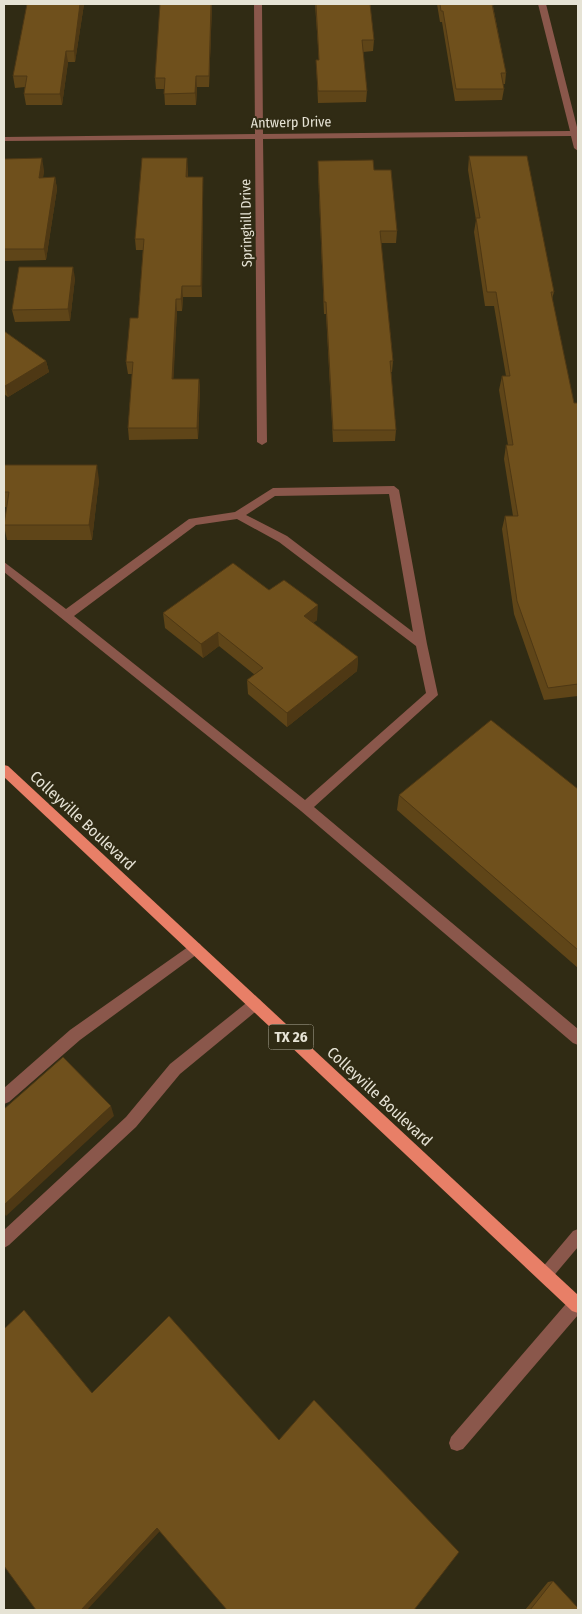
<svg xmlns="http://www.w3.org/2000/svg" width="582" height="1614" viewBox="0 0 582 1614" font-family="'Fira Sans Condensed',sans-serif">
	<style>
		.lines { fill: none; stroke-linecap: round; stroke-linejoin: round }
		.minor { fill: #8a574b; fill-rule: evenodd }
		.major { fill: #e87f67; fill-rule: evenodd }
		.wall { fill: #5f4518 }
		.shaded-wall { fill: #4e3814 }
		.building { fill: #6f501c; stroke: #4e3814 }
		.labels { text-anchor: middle; stroke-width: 4; stroke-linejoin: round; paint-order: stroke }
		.far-street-label { font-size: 14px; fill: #e6e3d5; stroke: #302b14 }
		.shield { fill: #302b14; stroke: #afac9b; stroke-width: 1 }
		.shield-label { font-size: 15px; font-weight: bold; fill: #e6e3d5 }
		.street-label { font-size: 16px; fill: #e6e3d5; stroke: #302b14 }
	</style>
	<rect width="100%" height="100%" fill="#302b14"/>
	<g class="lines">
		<path class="minor" d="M254,4H262L263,134L570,131L538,4H546L578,131V151L574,148L571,136L263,139L267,442L262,445L257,442L255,139L4,141V137L255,134Z
			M394,486L399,490L427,644L438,695L314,807L578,1029V1045L573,1043L301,811L4,572V562L66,609L189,519L235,512L273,488ZM389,494L413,632L287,536L246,515L275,496ZM237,519L279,542L416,646L426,693L305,800L74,616L196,525Z
			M195,942L200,944L202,948L200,952L80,1040L9,1102L4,1104V1088L70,1030Z
			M255,998L260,1000L262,1004L260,1008L180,1074L136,1127L9,1245L4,1248V1230L126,1117L170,1064L250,1000Z
			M578,1229V1247L551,1279L546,1282L541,1279L538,1274L541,1269L573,1231Z
			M577,1296L578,1315L463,1449L457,1451L451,1449L449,1443L451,1437L571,1298Z"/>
		<path class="major" d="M4,765L8,766L578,1295V1313L572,1311L4,777Z"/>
	</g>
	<path class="wall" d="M84,4L75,62H68L62,105H26L24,94L25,87L15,88L13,76Z
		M212,4L209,87H197L196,105H165L164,89H156L155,78Z
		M315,4H370L374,40L373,51L363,52L367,91L366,102L318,103L316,60H319Z
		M437,4H494L493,6L506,73L505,84H503L504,89L502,100L455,101L442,22H440Z
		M469,156L554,292L552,299L574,403L578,404V696L544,700L514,614L502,529L505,516H513L504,459L506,445H508L499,390L502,376H506L494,306H485L474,232L476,220L468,170Z
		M4,159L44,170L43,178L55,177L57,189L46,260L4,261Z
		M318,161L374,170L397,231L396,243H381L393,361L392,372H391L396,430L395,441L333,442L326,314H324L318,172Z
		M188,169V177L203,188L202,297H183L182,311H177L173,379H199L200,390L198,439L129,440L128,428L132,374H128L126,362L138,318L143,250H136L135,239Z
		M75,278L70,321L15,322L12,310Z
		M4,331L46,361L49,372L8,397L4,394Z
		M4,465L99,480L92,540H7L4,526L7,507H4Z
		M269,590L317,620L313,623L358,657L357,671L287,727L248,694L247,680L255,675L219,646L203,658L165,628L163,613Z
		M578,789V968L397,810L399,795Z
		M553,1581L578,1610H525L548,1582Z"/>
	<path class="shaded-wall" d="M80,4H84L75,62L74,51Z
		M211,4H212L209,87V76Z
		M66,51L68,62L62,105L60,94Z
		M196,76L197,87L196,105L195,93Z
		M42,158L44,170L41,189L39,178Z
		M187,158L188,169L187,188L186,177Z
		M55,177L57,189L46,260L44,249Z
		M203,177V188L202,297L201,286Z
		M73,267L75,278L70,321L68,309Z
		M182,286L183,297L182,311L181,299Z
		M176,299L177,311L173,390L172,379Z
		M46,361L49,372L8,397L5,386Z
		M199,379L200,390L198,439L197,428Z
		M97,465L99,480L92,540L89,525Z
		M318,605L317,620L304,630V616Z
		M218,632L219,646L203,658L201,644Z
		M358,657L357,671L287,727V713Z
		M111,1106L114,1116L6,1216L4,1213V1205Z
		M157,1528L160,1531L87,1610H81Z"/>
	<path class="building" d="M27,4H80L74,51H66L60,94H24L27,76H13Z
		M160,4H211L209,76H196L195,93L164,94L165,78H155Z
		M316,4H370L374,40H362L367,91H318L316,60H319Z
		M440,4H492L506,73H501L504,89H456L443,11H441Z
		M469,156H527L554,292H551L574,403H578V684L548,688L517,601L505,516H518L506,445H513L502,376H510L496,292H487L476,218H480Z
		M42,158L39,178L55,177L44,249H4V159Z
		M142,158H187L186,177H203L201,286H182L181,299H176L172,379H199L197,428H128L133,362H126L130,318H138L144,239H135Z
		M373,160L374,170H391L397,231H380L393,361H390L396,430H333L326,302H324L318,161Z
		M19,267H73L68,309L12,310Z
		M4,331L46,361L5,386L4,384Z
		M4,465H97L89,525H4L9,492H4Z
		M233,563L269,590L284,580L318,605L304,616L358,657L287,713L247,680L263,668L218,632L201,644L163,613Z
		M491,720L578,789V950L399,795Z
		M63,1057L111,1106L4,1205V1109Z
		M24,1310L92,1393L169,1316L279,1440L314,1400L459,1552L414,1610H227L157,1528L81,1610H36L4,1566V1329Z
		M553,1581L578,1608V1610H530Z"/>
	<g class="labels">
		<g class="far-street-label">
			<text transform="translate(291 122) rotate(-1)" y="5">Antwerp Drive</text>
			<text transform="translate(246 223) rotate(-91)" y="5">Springhill Drive</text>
		</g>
		<rect class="shield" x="268.5" y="1024.5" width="45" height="25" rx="4"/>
		<g class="shield-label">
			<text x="291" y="1042">TX 26</text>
		</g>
		<g class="street-label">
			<text transform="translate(83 820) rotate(43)" y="6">Colleyville Boulevard</text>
			<text transform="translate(380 1096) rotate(43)" y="6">Colleyville Boulevard</text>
		</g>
	</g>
	<rect width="582" height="1614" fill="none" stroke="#e6e3d5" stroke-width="10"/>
</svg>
